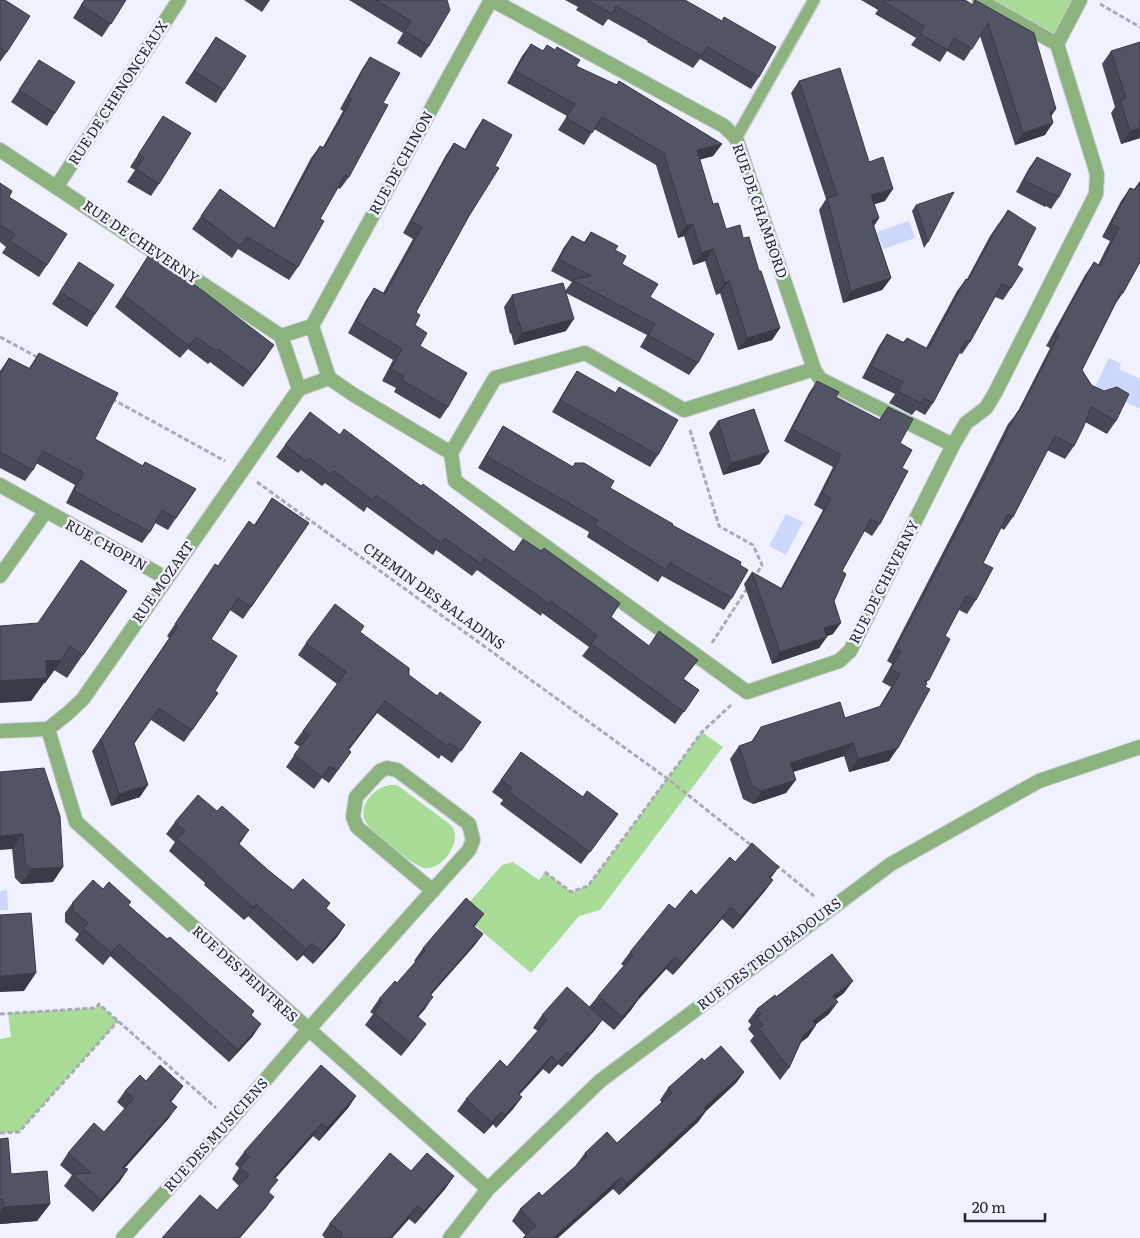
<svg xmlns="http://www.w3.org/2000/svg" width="1140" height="1238" viewBox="0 0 1140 1238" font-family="Literata,serif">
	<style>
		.green { fill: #a9dc96 }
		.water { fill: #cdd6fb }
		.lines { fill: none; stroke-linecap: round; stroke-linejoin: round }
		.service-casing { stroke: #cacdd8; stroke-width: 14 }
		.minor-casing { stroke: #cacdd8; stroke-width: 16 }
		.path { stroke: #a8aab5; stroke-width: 3; stroke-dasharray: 5 2.5; stroke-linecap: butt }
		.service { stroke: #8cb27d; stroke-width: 11 }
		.minor { stroke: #8cb27d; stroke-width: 14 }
		.wall { fill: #454856 }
		.shaded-wall { fill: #383b46 }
		.building { fill: #505464; stroke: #383b46 }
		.labels { text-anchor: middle; stroke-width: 5; stroke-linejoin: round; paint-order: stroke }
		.street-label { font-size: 14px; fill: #22242b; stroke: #eff2fe }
	</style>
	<rect width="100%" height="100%" fill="#eff2fe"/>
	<path class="green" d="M978,0H1081L1057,44Z
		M702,732L723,747L600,910L579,916L531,973L460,913L502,865L513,862L539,880L545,872L571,892L588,886Z
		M390,785H397L451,825C457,833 456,842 451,850C447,859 435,870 424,868C414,866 369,830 365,821C358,804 375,787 390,785Z
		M99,1004L118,1021L19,1132L0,1133V1039L11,1037L8,1013L96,1008Z"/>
	<path class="water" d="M909,221L915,238L883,249L877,232Z
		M1109,358L1121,364L1119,369L1140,379V409L1095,387Z
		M786,514L803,522L786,555L769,546Z
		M7,890L8,910H0V891Z"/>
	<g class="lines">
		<defs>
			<path id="service" d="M736,138L814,0"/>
			<path id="minor" d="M492,0L724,126L736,138L814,369L820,379L953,445
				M979,0L1057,44
				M1057,44L1080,0
				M0,150L281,336
				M57,186L179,0
				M312,326L491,0
				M312,326L329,378L299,389L281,336Z
				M329,378L354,395L451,453L455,481L747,692L839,661L850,651L953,445L966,423L986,408L995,393L1096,194L1097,174L1057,44
				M451,453L495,378L585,353L684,410L814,369
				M0,485L166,578
				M0,576L46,511
				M48,729L76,822L488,1189
				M0,731L48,729L67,714L83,699L299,389
				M123,1238L230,1121L308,1030L469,850L473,840L469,824L397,770L387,768L380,771L356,797L353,817L357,827L433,891
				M450,1238L488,1189L600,1081L891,864L1039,781L1140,747"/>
		</defs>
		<use href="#service" class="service-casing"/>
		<use href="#minor" class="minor-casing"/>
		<path class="path" d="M1100,4L1140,27
			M0,337L39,358
			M112,399L225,461
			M690,430L719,526L753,545L762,565L754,578
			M257,482L668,779L752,846
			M712,643L748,587
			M776,865L814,896
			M545,872L571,892L588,886L702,732L731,705
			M0,1014L96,1008L99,1004L216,1108
			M0,1133L19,1132L118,1021"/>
		<use href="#service" class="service"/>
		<use href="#minor" class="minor"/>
	</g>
	<path class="wall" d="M0,0L7,52L0,62Z
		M84,0H126L102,37L73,18Z
		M244,0H270L262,12Z
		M349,0H447L429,46L421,58L397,43L403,33Z
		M565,0H685L759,77L751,89L700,59L693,68L647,42L648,41L608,19L603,26L576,10L578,7Z
		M861,0H965L972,5L975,0L1051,117L1045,135L1015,145L980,36L964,61L947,51L940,62L911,45L916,38L875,14L878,10Z
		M216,37L224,90L216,103L185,83Z
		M531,44L543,51L576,66L616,85L619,81L722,144L713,156L699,160L713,204L726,229L743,238L759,271L780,328L772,340L738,350L720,293L716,295L705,261L693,265L684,236L678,238L656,165L594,129L584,145L558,130L567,116L507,83L522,56Z
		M1111,51L1140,138L1121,144L1111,113L1115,107L1102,64Z
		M370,57L383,103L349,177L340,189L338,188L320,219L298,267L289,280L238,249L232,258L192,229L220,189L274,228L311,158L320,146L323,147L343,111L340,109L362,69Z
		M39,60L55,113L47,126L11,102Z
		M799,81L885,201L874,204L879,218L874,226L891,278L882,290L843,303L819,210L826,199L791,93Z
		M163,116L159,184L151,196L127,182L135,170L130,167Z
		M483,119L495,166L469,216L416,312L415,325L420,346L448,407L440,419L394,392L396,388L382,381L393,360L348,333L366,300L374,288L383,293L413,239L403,233L446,155L454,143L465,149L475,131Z
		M1037,157L1059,197L1051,209L1046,206L1045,207L1016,192L1029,168Z
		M1140,181V262L1123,293L1116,303L1082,370L1116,421L1107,434L1085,422L1074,446L1065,459L1047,450L1013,517L1004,530L1001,528L983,563L976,600L967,614L959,610L945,636L927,682L889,761L849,772L844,756L793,772L786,793L753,804L743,799L730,759L739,746L751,742L761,727L845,718L879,707L891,687L882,682L892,664L887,661L974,492L1008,424L1017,413L1050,348L1046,346L1085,275L1094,262L1098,265L1110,241L1102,237L1121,201L1130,188L1134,189Z
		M0,183L9,197L47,265L39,277L2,253L6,247L0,242Z
		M916,205L928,242L924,248L912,211Z
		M1008,210L1017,265L1011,288L1003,300L995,297L970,342L962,354L959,353L933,403L925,415L916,410L912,415L889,403L895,394L862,378L879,346L887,334L903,342L907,338L926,348L957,291L966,279H967L990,236Z
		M591,232L615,250L622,264L650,297L698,363L689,375L640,347L647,335L566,293V331L514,345L511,333L510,334L504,307L512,295L565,291L572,282L551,271L564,247L572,236L584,242Z
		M150,253L266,357L243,387L210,362L208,364L188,349L180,358L115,307Z
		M79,262L95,314L87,327L52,304Z
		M39,353L95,439L142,466L145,462L196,489L168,530L155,523L150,532L142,543L66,503L75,485L36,463L33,470L25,481L0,468V371L9,358L29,368Z
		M577,371L615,393L619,387L658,455L650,467L552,412L569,383Z
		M817,381L836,397L879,420L888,407L900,443L902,468L880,524L872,536L864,531L842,571L834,601L833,634L827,636L819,648L772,664L744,584L752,572L781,588L823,510L814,505L833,467L784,441L809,393Z
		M718,421L760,464L723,475L709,433Z
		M503,426L573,467L575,463L610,488L672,525L740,565L732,598L724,610L662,576L658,582L587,537L589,532L478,468L495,439Z
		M340,435L421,486L514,552L611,617L684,679L699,690L675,724L582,656L589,647L542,613L541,616L477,570L472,576L436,550L433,555L367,507L364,512L325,483L322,486L301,470L298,473L276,457L285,445Z
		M272,498L309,523L243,619L230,610L211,639L215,691L218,693L184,742L151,720L134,744L140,797L111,806L92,751L169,638L167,636L207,576L218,566L254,525Z
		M127,591L67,678L54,670L45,683H44L31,701L38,623Z
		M360,632L409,675L437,696L481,722L452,763L441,755L439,759L377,713L349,750L351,752L329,783L322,778L314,789L286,767L300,747L294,743L337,684L298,655L306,643Z
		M521,752L583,797L618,814L581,864L500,804L503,800L492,792Z
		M0,772L53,882L21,884L15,878L12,849Z
		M175,822L239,844L268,870L293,890L330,903L326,909L345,925L337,937L313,964L303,955L297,961L248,916L244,920L204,885L205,883L169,851L175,842L166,834Z
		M735,862L779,867L771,878L773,880L764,892L733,929L722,919L673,975L666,969L638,1000L631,1010L614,1030L602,1020L594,1031L562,1067L558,1064L549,1074L543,1069L519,1095L522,1097L513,1109L496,1128L493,1124L484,1134L457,1111L466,1099L507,1067L538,1031L533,1028L542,1015L589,1007L598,996L624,966L621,964L630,952L675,909L696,895Z
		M103,889L131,902L128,905L167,939L254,1011L251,1015L253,1036L229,1062L110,956L103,965L75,940L79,934L65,922V913L73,902Z
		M475,927L483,934L474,946L431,995L425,1009L418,1017L417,1036L401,1056L365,1025L373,1014L370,1012L379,999L397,983L416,962L414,961L423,948Z
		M844,993L836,999L829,1014L816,1024V1025L808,1037L800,1043L789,1068L780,1080L750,1041L754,1036L748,1029L751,1025L748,1021L757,1009L776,997Z
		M704,1061L744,1072L736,1083L706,1111L698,1122L619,1195L613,1189L526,1236L512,1221L520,1209L542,1196L577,1165H576L585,1153L617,1143L662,1103L660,1100L668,1088Z
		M146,1081L183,1086L171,1102L169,1118L124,1169H128L120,1181L93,1212L64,1186L72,1175L60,1165L68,1153L104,1132L125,1109L117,1102L125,1091Z
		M356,1096L348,1108L319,1141L313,1136L275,1178L269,1193L265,1209L217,1210L239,1186L232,1179L239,1168L235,1164L244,1152Z
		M0,1139L11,1174L50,1204L37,1221L0,1224Z
		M411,1171L454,1176L445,1189L415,1224L409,1219L392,1238H325L322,1235L330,1223Z"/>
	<path class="shaded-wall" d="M1056,109L1048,121L1050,112Z
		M1053,123L1045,135L1015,145L1023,133Z
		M1140,128V138L1121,144L1130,131Z
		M722,144L713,156L688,162L697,150Z
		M893,189L885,201L862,208L871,195Z
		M879,218L871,230L872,221Z
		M693,224L684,236L678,238L686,226Z
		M713,249L705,261L693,265L701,253Z
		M891,278L882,290L843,303L851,291Z
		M729,281L720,293L716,295L725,283Z
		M574,319L566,331L514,345L522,333Z
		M518,322H519L511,333L510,334Z
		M780,328L772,340L738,350L747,338Z
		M274,345L266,357L243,387L252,374Z
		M769,452L760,464L723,475L731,463Z
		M841,623L833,634L816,640L824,628Z
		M827,637L819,648L772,664L780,652Z
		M62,660L45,683H44L31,701L0,703V681L46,661Z
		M385,701L377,713L340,761L348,749Z
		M853,743L844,756L780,776L790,763Z
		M898,748L889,761L849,772L858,759Z
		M796,780L786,793L753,804L762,791Z
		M148,785L140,797L111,806L119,794Z
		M249,830L241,842L229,855L238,843Z
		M23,834L12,849L0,850V836Z
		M63,867L53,882L21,884L32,869Z
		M773,880L764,892L733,929L741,916Z
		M256,904L248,916L244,920L253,907Z
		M731,907L722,919L673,975L682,963Z
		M484,914L475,926L465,938L473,926Z
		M345,925L337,937L313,964L322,952Z
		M483,934L474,946L421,1006L430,994Z
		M312,943L303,955L297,961L306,949Z
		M119,944L110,956L103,965L111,953Z
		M675,957L666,969L638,1000L631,1010L614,1030L638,997Z
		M36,973L24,991L0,992V976Z
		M853,981L844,993L824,1008L833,996Z
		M433,997L425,1009L408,1028L417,1016Z
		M838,1002L829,1014L805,1033L813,1021Z
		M603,1019L594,1031L562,1067L570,1055Z
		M261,1024L253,1036L229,1062L238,1050Z
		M426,1024L417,1036L401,1056L410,1043Z
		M816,1025L808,1037L795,1047L804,1035Z
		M567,1052L558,1064L549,1074L558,1062Z
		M551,1056L543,1069L509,1106L518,1094Z
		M744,1072L736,1083L706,1111L698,1122L619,1195L627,1183L704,1108Z
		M183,1086L175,1097L162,1112L170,1101Z
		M356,1096L348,1108L319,1141L327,1128Z
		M522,1097L513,1109L496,1128L505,1115Z
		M177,1107L169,1118L114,1180L122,1168Z
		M501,1112L493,1124L484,1134L492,1122Z
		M322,1123L313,1136L266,1189L274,1177Z
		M128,1169L120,1181L93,1212L101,1200Z
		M454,1176L445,1189L415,1224L424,1211Z
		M621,1177L613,1189L558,1238H553Z
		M274,1197L265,1209L240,1238H238Z
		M50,1204L37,1221L0,1224V1213L4,1207Z
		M417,1206L409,1219L392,1238H390Z"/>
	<path class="building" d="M0,0H5L30,16L7,52L0,48Z
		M85,0H126L111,24L81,5Z
		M376,0H447L450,10L429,46L405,31L411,21Z
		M587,0H685L722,21L724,17L776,47L759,77L707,47L702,56L656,30V29L616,6L612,14Z
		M885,0H965L973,5L975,0L1034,33L1056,109L1050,112L1053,123L1023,133L988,23L972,49L954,38L948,50L920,34L924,26L884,2Z
		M216,37L246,56L224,90L194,71Z
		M1140,42V128L1130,131L1120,100L1126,98L1111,51Z
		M531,44L543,51L547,45L555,50L557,47L580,60L576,66L617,85L619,81L722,144L697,150L713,204L718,203L726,229L740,225L743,238L749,237L759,271H761L780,328L747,338L729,281L725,283L713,249L701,253L693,224L686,226L664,153L602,117L592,133L566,118L575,104L515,71Z
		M370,57L400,73L383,103L388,105L349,177L345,175L320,219L324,221L298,267L247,237L240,246L201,216L220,189L275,229L320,146L324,148L352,99L348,97Z
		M39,60L75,82L55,113L19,90Z
		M840,68L869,162L883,157L893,189L871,195L879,218L872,221L891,278L851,291L827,198L837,195L799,81Z
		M163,116L191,133L159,184L136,169L144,158L138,155Z
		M483,119L512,135L495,166L499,168L469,216L416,312L420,315L415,325L427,333L420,346L467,373L448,407L402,380L404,376L391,369L402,349L356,321L374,288L385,294L422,227L411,221L454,143L466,150Z
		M1037,157L1071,174L1059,197L1054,194L1053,195L1024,180Z
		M1140,182V262L1123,293L1121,292L1082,370L1091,385L1104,391L1117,387L1129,394L1116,421L1091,407L1083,428L1074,446L1055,436L1013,517L1008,514L983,563L993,568L976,600L966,596L945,636L950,639L929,680L924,681L927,683L925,687L930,689L898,748L858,759L853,743L790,763L796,780L762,791L752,786L739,746L753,741L761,727L840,702L845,718L881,706L900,674L891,669L901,651L896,648L984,479L1009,427L1018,411L1019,412L1059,335L1055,333L1094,262L1100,266L1119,228L1111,224L1130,188L1135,190Z
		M0,183L12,191L9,197L67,234L47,265L10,241L15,234L0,225Z
		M954,192L928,242L916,205Z
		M1008,210L1036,228L1017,265L1023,269L1011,288L1002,284L970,342L966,340L933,403L924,398L921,403L897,391L903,382L871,366L887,334L904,343L907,338L928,349L966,279L968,280L999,224L1000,225Z
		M591,232L618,246L615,250L626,256L622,264L658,284L650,297L714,334L698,363L648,335L655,324L572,280L591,276L559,259L572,236L585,243Z
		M150,253L203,291L274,345L252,374L218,349L216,351L196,337L189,346L124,295Z
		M79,262L114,285L95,314L60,292Z
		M563,283L574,319L522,333L519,322H518L512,295Z
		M39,353L118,393L95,439L143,466L145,462L196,489L176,518L162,510L150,532L74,491L84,473L43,451L33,470L0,452V375L9,358L30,369Z
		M577,371L616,393L619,387L678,420L658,455L560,400Z
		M817,381L839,392L836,397L880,420L888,407L913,419L900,443L912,450L902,468L908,471L880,524L871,519L842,571L846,574L834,601L841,623L824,628L827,637L780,652L752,572L782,589L831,498L822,493L841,455L792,429Z
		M754,409L769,452L731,463L718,421Z
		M310,412L340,435L344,429L421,486L423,484L514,552L523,539L541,551L544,548L620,603L611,617L649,646L659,631L698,660L683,679L699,690L684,712L591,644L597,635L551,601L549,604L485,558L481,564L445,538L441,543L376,495L372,500L334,471L330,474L309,458L306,461L285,445Z
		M503,426L573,467L575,463H584L614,481L610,488L673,524L672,525L741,562L740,565L748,570L732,598L670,563L666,570L595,525L598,520L486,456Z
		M272,498L309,523L251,607L238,598L211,639L237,656L215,691L218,693L192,730L159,708L134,743L148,785L119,794L101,739L178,626L175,624L215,564L218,566L249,521L255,526Z
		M81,560L127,591L83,655L70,646L62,660L46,661L47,678L0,681V626L38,623Z
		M335,604L364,626L360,632L409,668V675L437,696L440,692L481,722L461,751L450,743L447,746L385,701L348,749L351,752L337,771L330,766L322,777L294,755L309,735L303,731L346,672L306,643Z
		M521,752L583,797L587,791L618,814L590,852L509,792L512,788L501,780Z
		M44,768L60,816L63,867L32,869L25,863L23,834L0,836V772Z
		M198,795L217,811L222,806L249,830L238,843L268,870L293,890L303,879L330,903L326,908L345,925L322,952L312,943L306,949L256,904L253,907L213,872L214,871L177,839L185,831L175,822Z
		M752,843L779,867L769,877L773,880L741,916L731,907L682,963L675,957L638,997L639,998L622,1017L598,996L633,955L630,952L669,904L675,909L691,890L696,895L730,857L735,862Z
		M93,880L103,889L109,882L131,902L128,905L167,939L170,937L254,1011L251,1015L261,1024L238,1050L119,944L111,953L83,928L88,923L73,910V902Z
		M466,898L484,914L473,926L483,934L430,994L433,997L417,1016L426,1024L410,1043L374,1013L382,1002L379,999L395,981L397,983L425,951L423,948Z
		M31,913L36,973L0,976V915Z
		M832,954L853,981L833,996L838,1002L813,1021L816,1025L804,1035L789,1068L759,1029L763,1025L757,1017L761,1014L757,1009L775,995L776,997Z
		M567,987L603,1019L570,1055L567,1052L558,1062L551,1056L518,1094L522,1097L505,1115L501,1112L492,1122L466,1099L500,1060L507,1067L547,1020L542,1015Z
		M721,1046L744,1072L704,1108L706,1110L627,1183L621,1177L553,1238H523L536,1226L520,1209L539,1192L542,1196L587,1156L585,1153L607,1132L617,1143L672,1093L668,1088L702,1058L704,1061Z
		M160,1065L183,1086L170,1101L177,1107L122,1168L128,1169L101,1200L72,1174L91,1173L68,1153L94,1123L104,1132L134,1098L125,1091L140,1075L146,1081Z
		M321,1065L356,1096L327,1128L322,1123L274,1177L278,1180L268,1192L274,1197L238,1238H162L200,1195L217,1210L249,1175L240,1167L249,1157L244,1152Z
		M8,1138L11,1174L47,1171L50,1204L4,1207L3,1199L0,1200V1139Z
		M390,1153L411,1171L427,1153L454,1176L424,1211L417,1206L390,1238H339L343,1234L330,1223Z"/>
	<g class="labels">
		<g class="street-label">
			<text transform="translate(118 93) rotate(-57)" y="5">RUE DE CHENONCEAUX</text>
			<text transform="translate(401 163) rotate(-61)" y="5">RUE DE CHINON</text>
			<text transform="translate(760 211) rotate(71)" y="5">RUE DE CHAMBORD</text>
			<text transform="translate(141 242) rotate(34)" y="5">RUE DE CHEVERNY</text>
			<text transform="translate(106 545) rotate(29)" y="5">RUE CHOPIN</text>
			<text transform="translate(163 582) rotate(-55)" y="5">RUE MOZART</text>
			<text transform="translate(884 582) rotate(-63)" y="5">RUE DE CHEVERNY</text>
			<text transform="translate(434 596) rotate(36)" y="5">CHEMIN DES BALADINS</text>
			<text transform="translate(769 954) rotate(-37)" y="5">RUE DES TROUBADOURS</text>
			<text transform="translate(245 974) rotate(42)" y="5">RUE DES PEINTRES</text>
			<text transform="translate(216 1135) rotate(-48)" y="5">RUE DES MUSICIENS</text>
		</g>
	</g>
	<path d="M965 1213v8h80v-8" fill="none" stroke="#22242b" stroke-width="2.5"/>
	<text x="972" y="1213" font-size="15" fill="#22242b" stroke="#eff2fe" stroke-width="4" paint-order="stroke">20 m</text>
</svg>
